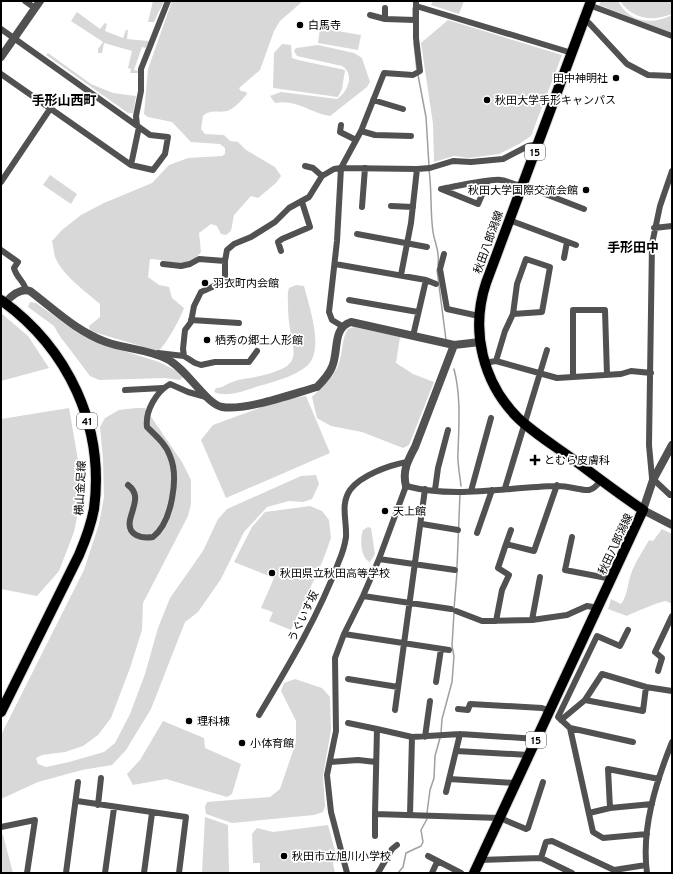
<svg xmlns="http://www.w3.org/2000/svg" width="673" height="874" viewBox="0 0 673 874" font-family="Overpass,'Noto Sans JP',sans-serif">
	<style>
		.green { fill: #d8d8d8 }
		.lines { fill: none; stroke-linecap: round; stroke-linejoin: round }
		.stream { stroke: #9f9f9f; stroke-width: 1.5 }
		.primary-casing { stroke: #dbdbdb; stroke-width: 12 }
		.minor { stroke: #515151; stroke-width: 6 }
		.tertiary { stroke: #515151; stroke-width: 8 }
		.primary { stroke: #000; stroke-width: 10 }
		.poi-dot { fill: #000; stroke: #fff; stroke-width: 1.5 }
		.labels { text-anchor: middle; stroke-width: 3.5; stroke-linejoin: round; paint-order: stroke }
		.shield { fill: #fff; stroke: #4c4c4c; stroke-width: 1 }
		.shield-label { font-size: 10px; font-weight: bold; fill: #000 }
		.poi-label { font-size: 11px; fill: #000; stroke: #fff; text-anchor: start }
		.street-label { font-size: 11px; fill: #000; stroke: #fff }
		.quarter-label { font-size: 13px; font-weight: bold; fill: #000; stroke: #fff }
	</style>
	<rect width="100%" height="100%" fill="#fff"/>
	<path class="green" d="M153,1H164L154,22H148Z
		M172,1H303L280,21L274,31L260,70L239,88L241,91L246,92L247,94C242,100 234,109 227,111C217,113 211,109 203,116L201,129L205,134L224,135L230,141L238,142L246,150L275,167L281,176L276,183L258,198L251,196L234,215L231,231L226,235L221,234L217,226L211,224L199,233L201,252C185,273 170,259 150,259L148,277L159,285L169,287L172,298L184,308C181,317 165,347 158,351L90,331L89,326L100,317V304C85,291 63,276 55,257C54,252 53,246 52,241L62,230L81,215L104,203L152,183L169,165L188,158L222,156L225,154V148L220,144L191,142L172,122L148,117L144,114L148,69Z
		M433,1H464L459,14L431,5Z
		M601,1H618C629,23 652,25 672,15V33L599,5Z
		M620,1H672V14C651,22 633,19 620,1Z
		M77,12L100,29L105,23L107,24L105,31L123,38L126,30H128L127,39L149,41L146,48L142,47L134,70L139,71V73H130L131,69L128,68L132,51L104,43L102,53H98V49L103,42L71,21Z
		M448,20L562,55L531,136L519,144L499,154L469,158L454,156L434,162L433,124L421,43Z
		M320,28L361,35L358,50L318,43Z
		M282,44L291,45L292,58L298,60L345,70L342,89L338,97L273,88L274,53Z
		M318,45L354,53L362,58L370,82L367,87L330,116C308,112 297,99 275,103L270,96L281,92L337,99C348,92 355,74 342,66L297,56L294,51L296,48Z
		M48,53L91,84L113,93L136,96L133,113H128L46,55Z
		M50,175L77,194L71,204L43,185Z
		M296,285L304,286C309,306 325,350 307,366C295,376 274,382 259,386C246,390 228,398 214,392L216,388C224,388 227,383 235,381C240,379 245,379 250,378C315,365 288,354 288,306C288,300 287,294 289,288Z
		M30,302L36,303L78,333L102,344L159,362L181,373L183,377L180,380L165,378L99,380L90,376L59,335L54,326L28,307Z
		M1,313L28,336L49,368L1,381Z
		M354,327L400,337L396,363L413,374L434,382L409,445L403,448L362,432L331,426L317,418L312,397C322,387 337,375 340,359C343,349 342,338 348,329Z
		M306,396L330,453L226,498L201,440L213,425L281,400Z
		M69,408L83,489L74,532L59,571L37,596L1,589V419Z
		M136,408H145L182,462L191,480V504L188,516L143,603L142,630L130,668L111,718L98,735L83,746L65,752L42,755L36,758L38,764L46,767L69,762L104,752L115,743L130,714L145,674L158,628L170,598L203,551L218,519L227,509L301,476L316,475L319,484L312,499L303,502L289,501L267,507L244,532L221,579L198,612L185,622L151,709L126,750L112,765L82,770L38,782L1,799V735L84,570L99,524L104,497L103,459L100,427L105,418L119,410Z
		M310,506L322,511L329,520L331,538L323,560L291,630L269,621L273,612L261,608L274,578L234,562L252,527L265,512Z
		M368,527L371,528L375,554L370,562C360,558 360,538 363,530Z
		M662,529L672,534V604C670,603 668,602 666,601C661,601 632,613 627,616L608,609L611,599L621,604C628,595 627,585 631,574C635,562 643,551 649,540L653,541Z
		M295,679L322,688L330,697L331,730L323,776L325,806L323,812L314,815L232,823L206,814L205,807L207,802L270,797L280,789L296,742V721L281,691L284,683Z
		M163,721L204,738L205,748L241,764L232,794L227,797L166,779L133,785L127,774L140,760Z
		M205,817L228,825L229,873H202Z
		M328,825L337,858L332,859L335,873H260V863H253L252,834L257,828L273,832Z
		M1,834L3,835L13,873H1Z"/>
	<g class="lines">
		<path class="stream" d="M413,8V17
			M414,43L417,71
			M418,75L426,117L429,166
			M429,170C432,190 430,211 433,232C435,245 440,250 438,265
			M437,270L446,340
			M454,369C461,396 459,424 458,452C457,463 460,475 461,486
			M457,567L460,494
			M454,609L457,572
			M441,733L442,719L452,682L454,656L452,646L454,613
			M427,813L430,790L434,778L435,756L440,738
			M398,873L403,867L406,853L421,846L423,842L421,830L427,819"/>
		<defs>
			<path id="primary" d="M1,300C68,348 105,426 94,509C91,525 85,541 79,555L1,712
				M474,873L643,510C619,494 597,477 574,460C555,446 535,434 518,418C483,383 470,331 486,283L591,1"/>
		</defs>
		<use href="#primary" class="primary-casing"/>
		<path class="minor" d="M25,1L35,8
			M416,1V6L572,53
			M589,5L672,36
			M385,8V19L415,20
			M370,15L385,19
			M584,20L589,23L627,64L648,75L672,76
			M1,29L150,135L168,137L165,154L153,170L131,165L1,74
			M373,100L403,109
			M137,125L136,116L141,91V69L168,1
			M341,125L340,132L356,140
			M361,131L375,135L411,136
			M131,165L139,127
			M305,166L313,168L322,176
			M672,171L660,206L652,244L649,445L652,478L670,495L672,494
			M488,181L478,204L441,189C453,187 491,178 501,180C509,181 514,186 522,185L584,209
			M1,182L50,109
			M391,206L413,207
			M362,207L365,168
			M509,220L576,245
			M654,228L672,226
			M357,234L427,247
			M1,250L18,262L14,268C16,277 24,281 26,290
			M281,251L278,242L282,239L310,227L302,202
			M444,254L440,269L447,309L479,316
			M564,258L567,242
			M163,264L181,266L190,264L199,259L225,261
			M335,264L426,280L413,336
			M401,275L411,223L417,169
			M426,280L436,284
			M349,300L418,312
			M191,320L239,323
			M342,326L332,320L329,312L337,241L341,168L361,131L384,73L413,75L420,71L416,38V6
			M257,351L249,362H215L201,365L195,363L184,356L183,349L185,330L191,322L194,306L201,292L225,281V261L227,250L234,244L251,237L275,222L289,208L309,197L322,176L334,169L341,168L417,169L430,168L453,161L471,162L503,159L528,146L538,144
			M158,353L184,356
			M496,361L505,331L513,314L517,284L526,259L550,267L542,312L513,314
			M484,363L496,361L557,378L621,374L631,371L651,373
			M573,377V310H605L607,375
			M125,390L163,388
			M128,485C141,495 133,506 130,520C127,535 141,539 153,537C172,522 179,477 170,456C166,444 155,435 147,427C145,411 156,392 170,384L188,392L206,397
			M505,488L547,350
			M435,490L438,468L448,430
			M471,491L491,418
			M422,524L458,530
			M477,533L492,490
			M572,537L565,570L612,579
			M506,544L511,530
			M379,559L455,570
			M363,596L451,609
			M456,611L482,621L532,620L567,615L587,606L599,608
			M532,620L540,577
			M496,621L502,590L509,575L498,568L506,544L534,551L557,485
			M628,630L620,646L597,636L558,717L570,728L633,742
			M344,634L449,650
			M658,671L662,658L655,652L672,616
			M348,679L398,687
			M436,682L441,649
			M585,700L643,711L646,687
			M458,709L468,710L470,704L542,708L550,711
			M395,710L425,489
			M259,715C289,665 319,615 339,561C342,554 345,544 346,537C347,520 340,505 350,490C361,475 390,465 407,462
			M561,720L585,700L602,674L646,687L672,691
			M348,723L377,729
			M570,728L593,832L603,838L647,834
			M425,737L430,701
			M537,739L460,734L412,737L377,729L375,814L500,818L526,829L528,828L543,782
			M456,751L529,755
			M330,762L358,760L376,762
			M449,779L516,783
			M446,792L460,734
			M77,801L186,817L179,873
			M98,805L101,778
			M610,808L608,769L659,779
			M589,813L610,808L652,804
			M375,814V836
			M410,815L412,737
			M1,827L35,820L27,873
			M428,856L461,873
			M541,858L572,873
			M480,860L541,858L546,842L552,841L614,870L646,865
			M66,873L78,782
			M105,873L114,808
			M144,873L152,813
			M347,873L331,812L327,775L336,731L335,658L344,634L363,596L379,559L406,486C455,499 507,487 556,486C566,485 582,491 589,490C595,489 598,484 601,480
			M378,873L392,849L397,845
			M432,873L437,862
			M647,873C641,829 656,782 672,742"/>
		<path class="tertiary" d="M1,57L40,1
			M5,303C11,296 20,288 30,291C55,310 76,331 106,342C125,349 148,349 167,359C187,369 206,404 222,407C246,411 292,394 317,387C323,381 329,375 332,367C339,351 332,328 351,322L454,345L480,342
			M672,445L653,480L643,510L672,525
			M406,486C402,471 408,460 415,447L454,345"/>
		<use href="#primary" class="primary"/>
	</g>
	<g class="poi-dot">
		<circle cx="300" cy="25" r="4"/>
		<circle cx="616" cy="78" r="4"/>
		<circle cx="487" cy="100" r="4"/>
		<circle cx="586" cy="190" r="4"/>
		<circle cx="205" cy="283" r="4"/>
		<circle cx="207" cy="340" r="4"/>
		<path d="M533 454h4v4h4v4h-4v4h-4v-4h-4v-4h4z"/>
		<circle cx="385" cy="511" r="4"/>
		<circle cx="272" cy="573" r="4"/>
		<circle cx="189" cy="721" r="4"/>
		<circle cx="242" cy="743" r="4"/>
		<circle cx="284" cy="856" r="4"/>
	</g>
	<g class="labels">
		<g class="shield">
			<rect x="525" y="144" width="20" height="16" rx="3"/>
			<rect x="77" y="413" width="20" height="16" rx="3"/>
			<rect x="526" y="732" width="20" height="16" rx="3"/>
		</g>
		<g class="shield-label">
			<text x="535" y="156">15</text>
			<text x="87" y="425">41</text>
			<text x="536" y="744">15</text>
		</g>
		<g class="poi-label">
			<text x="308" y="29">白馬寺</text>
			<text x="608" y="82" text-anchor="end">田中神明社</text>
			<text x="495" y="104">秋田大学手形キャンパス</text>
			<text x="578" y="194" text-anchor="end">秋田大学国際交流会館</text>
			<text x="213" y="287">羽衣町内会館</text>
			<text x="215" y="344">栖秀の郷土人形館</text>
			<text x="544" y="464">とむら皮膚科</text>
			<text x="393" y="515">天上館</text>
			<text x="280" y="577">秋田県立秋田高等学校</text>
			<text x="197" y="725">理科棟</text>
			<text x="250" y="747">小体育館</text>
			<text x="292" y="860">秋田市立旭川小学校</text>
		</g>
		<g class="street-label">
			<text transform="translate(488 242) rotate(-70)" y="4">秋田八郎潟線</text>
			<text transform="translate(80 488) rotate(-87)" y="4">横山金足線</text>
			<text transform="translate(615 544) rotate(-65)" y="4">秋田八郎潟線</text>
			<text transform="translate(303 616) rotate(-64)" y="4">うぐいす坂</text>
		</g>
		<g class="quarter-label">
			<text x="64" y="105">手形山西町</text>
			<text x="633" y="252">手形田中</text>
		</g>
	</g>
	<rect width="673" height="874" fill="none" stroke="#000000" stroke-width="4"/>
</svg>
